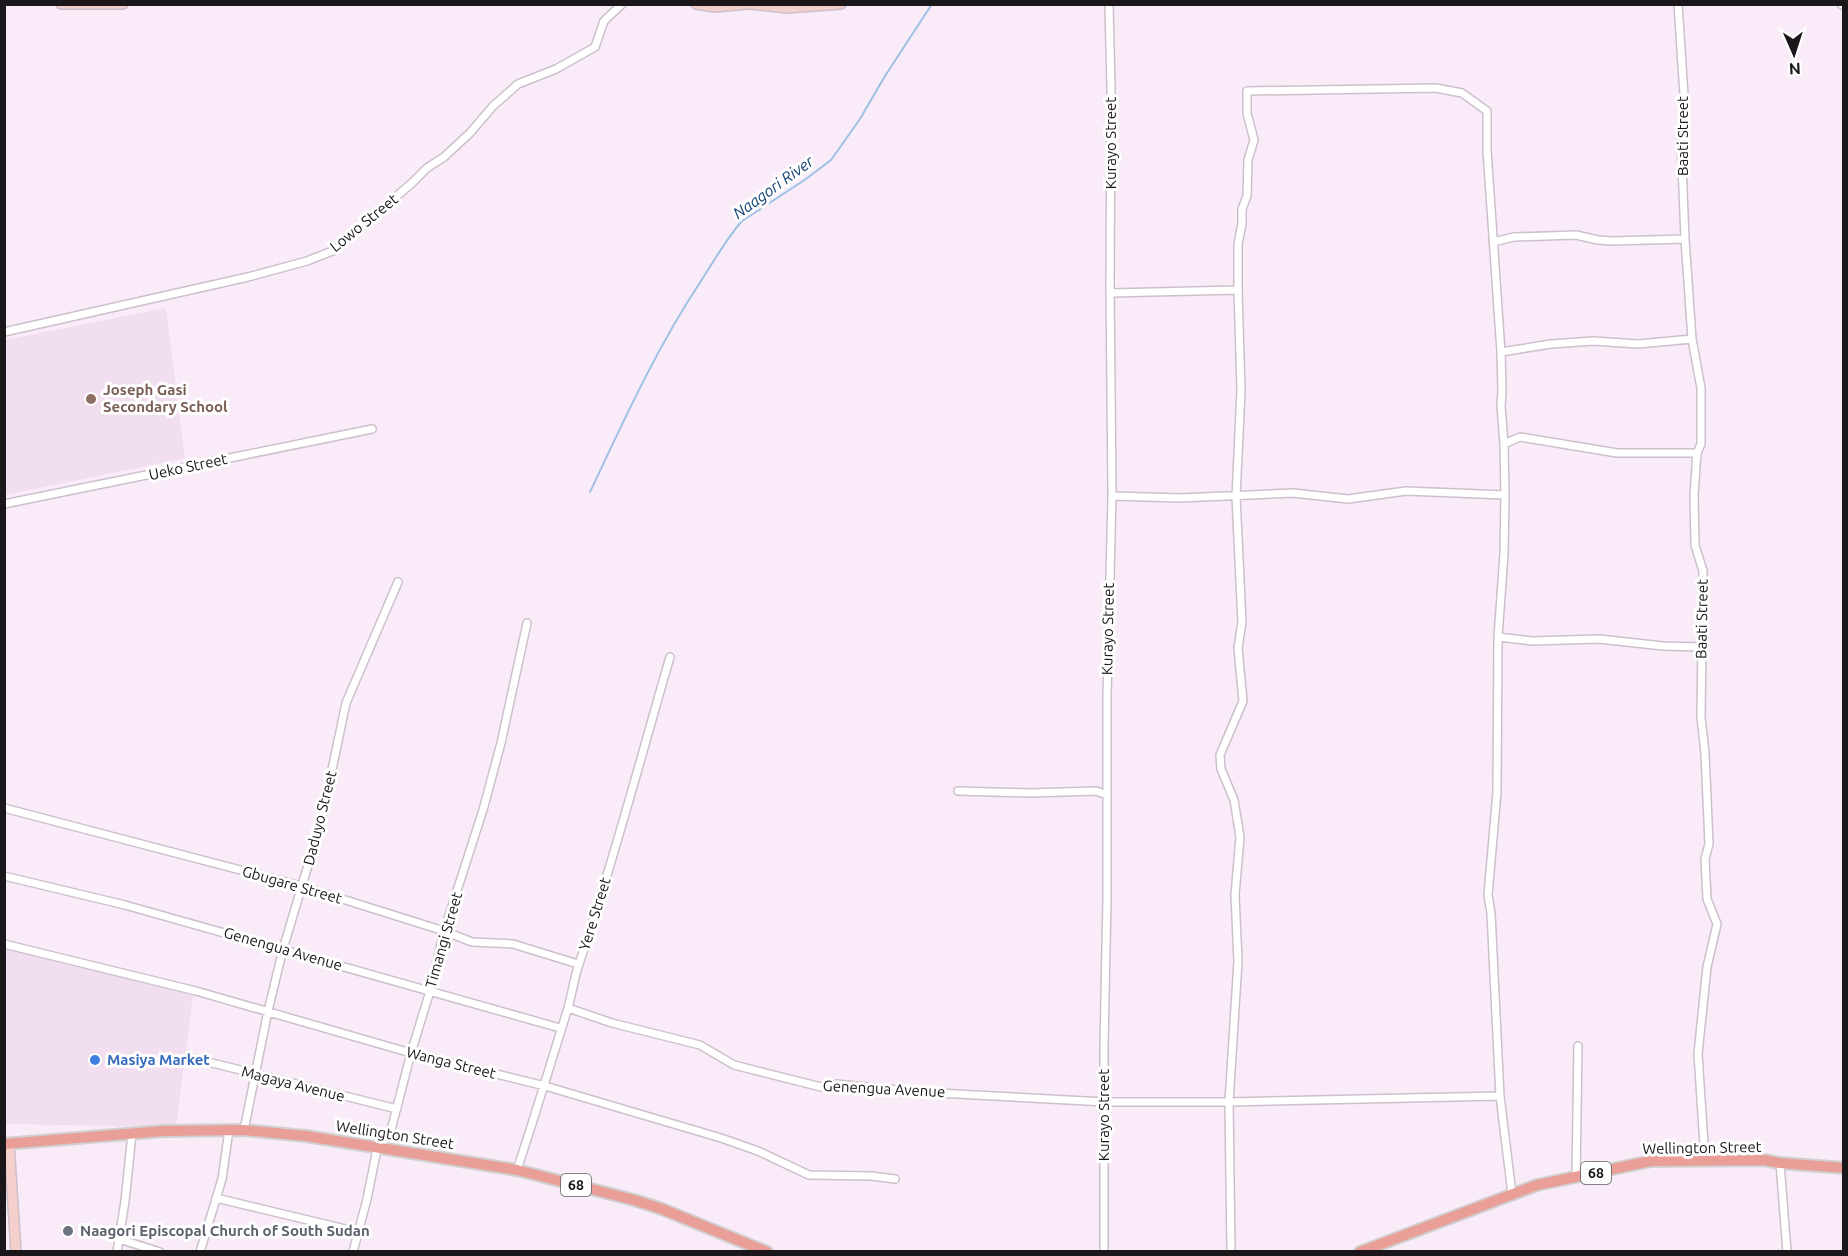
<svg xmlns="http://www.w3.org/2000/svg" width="1848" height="1256" viewBox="0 0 1848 1256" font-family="Ubuntu,sans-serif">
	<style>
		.built { fill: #f1deef }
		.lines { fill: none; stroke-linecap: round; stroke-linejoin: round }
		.stream { stroke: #9dc0e4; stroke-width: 2 }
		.street-casing { stroke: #cdc0cc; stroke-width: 10 }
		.secondary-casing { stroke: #cdc0cc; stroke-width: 12 }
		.primary-casing { stroke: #d1d0d1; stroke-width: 14 }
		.street { stroke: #fff; stroke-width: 7 }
		.secondary { stroke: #f4cfcb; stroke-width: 9 }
		.primary { stroke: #e99f98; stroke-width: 10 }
		.education-dot { fill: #8d6e63; stroke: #fefefe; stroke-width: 2 }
		.shop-dot { fill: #3f7fe0; stroke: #fefefe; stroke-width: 2 }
		.worship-dot { fill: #6b7280; stroke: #fefefe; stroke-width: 2 }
		.labels { text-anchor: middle; stroke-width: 6; stroke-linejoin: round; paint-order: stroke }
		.shield { fill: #fefefe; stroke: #5e5c5e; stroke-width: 1.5 }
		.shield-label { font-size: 14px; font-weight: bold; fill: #1a161a }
		.street-label { font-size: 15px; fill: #1a161a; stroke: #fefefe }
		.education-label { font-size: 15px; font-weight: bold; fill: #785e54; stroke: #fefefe; text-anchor: start }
		.shop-label { font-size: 15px; font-weight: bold; fill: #366cbe; stroke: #fefefe; text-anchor: start }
		.worship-label { font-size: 15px; font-weight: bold; fill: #5b616d; stroke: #fefefe; text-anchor: start }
		.water-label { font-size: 16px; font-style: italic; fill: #114573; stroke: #fefefe }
	</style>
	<rect width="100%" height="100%" fill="#f9ecf8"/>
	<path class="built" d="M166,308L185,458L5,495V340Z
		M4,947L193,996L176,1127L5,1124Z"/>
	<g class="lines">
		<path class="stream" d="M590,492C624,420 657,347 701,281C714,261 726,239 742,221L806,179L831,160L860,119L885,76L932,4"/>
		<defs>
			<path id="street" d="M1678,4L1684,95L1681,140L1685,239L1692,339L1701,388V444L1697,453L1694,495L1695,545L1703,571L1701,717L1705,753L1709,844L1705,859L1707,899L1717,924L1707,967L1698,1054L1705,1160
				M1841,4L1844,6
				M1493,242L1514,237L1576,235L1598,240L1612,241L1685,239
				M1238,290V244L1242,224V209L1247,196L1248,160L1254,140L1247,113V91L1436,88L1462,93L1487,111V150L1501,352L1502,391L1501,406L1504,444L1505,495L1504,554L1498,637L1497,792L1488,895L1491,913L1500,1096L1512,1194
				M1110,293L1238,290L1241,390L1236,497L1242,622L1238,648L1243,701L1220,755L1221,769L1234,800L1240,837L1235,895L1238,961L1229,1102L1231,1252
				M4,332L248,277L307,261L335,250L413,182L427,168L444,157L470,133L493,106L518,84L556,69L595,47L604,21L622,4
				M1501,352L1551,344L1593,341L1638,344L1692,339
				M1504,444L1520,437L1617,453H1697
				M1112,496L1180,498L1293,493L1348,499L1406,491L1505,495
				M4,504L372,429
				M1498,637L1532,641L1599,639L1663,646L1701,647
				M958,791L1031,793L1096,791L1107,795
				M4,808L301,886L444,931L472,942L513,944L578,964
				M4,876L125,905L560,1028
				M4,944L196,991L411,1053L545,1086L721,1138L758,1151L809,1175L871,1176L895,1179
				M568,1008L612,1023L700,1045L734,1065L821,1087L836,1084L919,1092L1105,1102H1229L1500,1096
				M188,1057L397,1109
				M244,1130L268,1011L283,949L321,822L346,703L398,582
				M1780,1163L1787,1252
				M517,1170C535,1116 551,1062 568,1008C572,994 574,978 579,964C613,863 640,760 670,657
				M1576,1178L1578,1046
				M216,1198L358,1232
				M119,1239L160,1252
				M117,1252L125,1201L132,1134
				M200,1252L222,1179L229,1130
				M353,1252L367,1199L377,1149L390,1134L411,1053L430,991L444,931L483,810L501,743L527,623
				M1104,1252V1046L1107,898V696L1112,496L1110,284L1111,89L1109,4"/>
			<path id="secondary" d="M61,4H123
				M696,4L715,7L748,4
				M751,4L787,8L841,4
				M9,1143L16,1252"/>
			<path id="primary" d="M4,1144L163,1131L244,1130L306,1136L517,1170L634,1200L662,1209L767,1252
				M1360,1252L1537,1185L1651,1161L1764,1160L1780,1163L1844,1168"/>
		</defs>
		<use href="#street" class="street-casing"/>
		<use href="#secondary" class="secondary-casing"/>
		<use href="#primary" class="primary-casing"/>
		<use href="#street" class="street"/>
		<use href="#secondary" class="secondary"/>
		<use href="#primary" class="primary"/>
	</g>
	<circle class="education-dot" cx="91" cy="399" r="6"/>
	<circle class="shop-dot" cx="95" cy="1060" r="6"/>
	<circle class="worship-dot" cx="68" cy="1231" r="6"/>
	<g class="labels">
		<g class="shield">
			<rect x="1581" y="1162" width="30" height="22" rx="4.5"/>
			<rect x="561" y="1174" width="30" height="22" rx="4.5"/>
		</g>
		<g class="shield-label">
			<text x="1596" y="1178">68</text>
			<text x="576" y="1190">68</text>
		</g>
		<g class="street-label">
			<text transform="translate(1683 136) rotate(-90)" y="5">Baati Street</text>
			<text transform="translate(1111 143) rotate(-90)" y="5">Kurayo Street</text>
			<text transform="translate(364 223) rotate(-39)" y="5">Lowo Street</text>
			<text transform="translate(188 467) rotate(-12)" y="5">Ueko Street</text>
			<text transform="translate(1702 619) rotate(-89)" y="5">Baati Street</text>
			<text transform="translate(1108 629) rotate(-89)" y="5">Kurayo Street</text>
			<text transform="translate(320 818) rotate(-76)" y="5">Daduyo Street</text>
			<text transform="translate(292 885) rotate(16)" y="5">Gbugare Street</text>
			<text transform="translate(595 914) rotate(-73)" y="5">Yere Street</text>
			<text transform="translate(444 940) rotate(-74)" y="5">Timangi Street</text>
			<text transform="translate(283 949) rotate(16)" y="5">Genengua Avenue</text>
			<text transform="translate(451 1063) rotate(14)" y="5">Wanga Street</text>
			<text transform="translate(293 1084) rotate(14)" y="5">Magaya Avenue</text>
			<text transform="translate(884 1089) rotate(3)" y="5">Genengua Avenue</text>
			<text transform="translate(1104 1115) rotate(-90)" y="5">Kurayo Street</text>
			<text transform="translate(395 1135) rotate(9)" y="5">Wellington Street</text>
			<text transform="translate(1702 1148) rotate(-1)" y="5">Wellington Street</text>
		</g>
		<g class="education-label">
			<text x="103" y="395">Joseph Gasi<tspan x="103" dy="17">Secondary School</tspan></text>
		</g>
		<g class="shop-label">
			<text x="107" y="1065">Masiya Market</text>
		</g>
		<g class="worship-label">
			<text x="80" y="1236">Naagori Episcopal Church of South Sudan</text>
		</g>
		<g class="water-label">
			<text transform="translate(773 187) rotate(-36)" y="6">Naagori River</text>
		</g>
	</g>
	<rect width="1848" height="1256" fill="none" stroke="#1a161a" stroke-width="12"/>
	<g transform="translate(1794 54) rotate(177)" stroke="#fefefe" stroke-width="4.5" paint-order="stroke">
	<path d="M0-4.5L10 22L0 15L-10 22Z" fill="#1a161a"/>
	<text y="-9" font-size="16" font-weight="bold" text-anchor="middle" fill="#1a161a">N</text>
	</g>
</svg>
